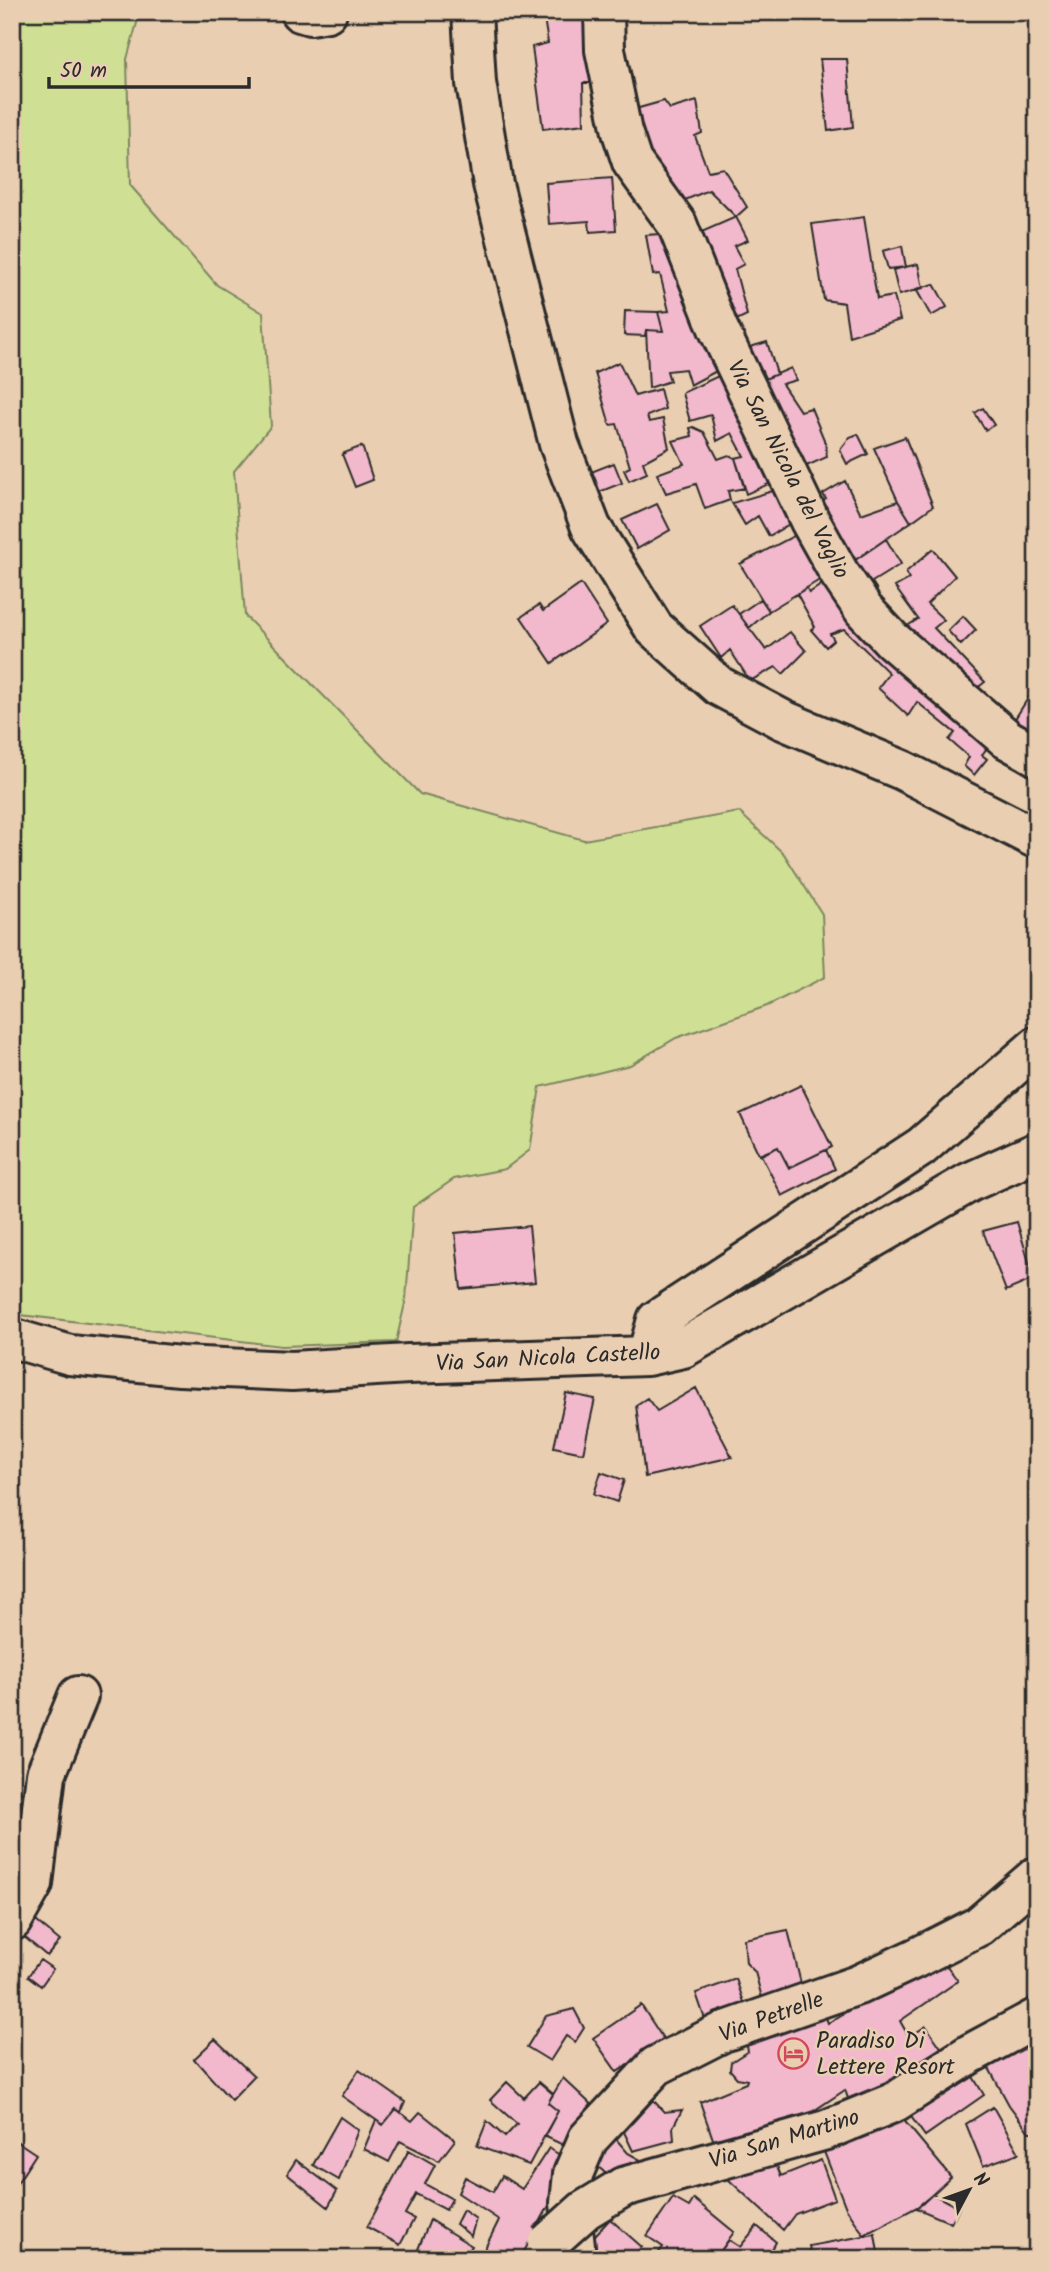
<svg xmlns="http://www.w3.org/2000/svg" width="1049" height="2271" viewBox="0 0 1049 2271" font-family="Kalam,sans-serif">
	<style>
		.green { fill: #cfe094; stroke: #7d8660; stroke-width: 2 }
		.building { fill: #f2b8cb; stroke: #2b2b2b; stroke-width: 2 }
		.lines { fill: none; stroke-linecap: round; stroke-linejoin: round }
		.minor-casing { stroke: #2b2b2b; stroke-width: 44 }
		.minor { stroke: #eaceb1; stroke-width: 38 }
		.minor-bridge-casing { stroke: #2b2b2b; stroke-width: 44; stroke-linecap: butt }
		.minor-bridge { stroke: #eaceb1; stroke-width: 38 }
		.labels { text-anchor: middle; stroke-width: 5; stroke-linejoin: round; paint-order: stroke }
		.street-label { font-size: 23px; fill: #2b2b2b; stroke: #eaceb1 }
		.poi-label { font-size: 23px; fill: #2b2b2b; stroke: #eaceb1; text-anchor: start }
	</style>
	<rect width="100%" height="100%" fill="#eaceb1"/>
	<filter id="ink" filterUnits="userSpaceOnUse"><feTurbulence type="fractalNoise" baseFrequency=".0143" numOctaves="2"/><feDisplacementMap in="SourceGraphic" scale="14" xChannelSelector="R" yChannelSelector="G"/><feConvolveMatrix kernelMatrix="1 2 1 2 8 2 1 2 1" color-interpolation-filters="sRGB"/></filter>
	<g filter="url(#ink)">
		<path class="green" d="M12,12H140L127,59L130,185L217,285L263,313L271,426L234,471L245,616L420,794L584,840L739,812L784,854L822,914L825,977L767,1006L676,1038L630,1065L540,1087L530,1150L505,1169L454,1179L413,1207L406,1299L396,1342L282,1346L12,1314Z"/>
		<path class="building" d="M543,12H583L596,83H583L584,124L543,129L532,47L548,43Z
			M820,59H847L853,127L828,131Z
			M664,101L670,109L697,101L702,133L695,136L708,171L723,168L747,207L736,217L709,190L671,206L632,110Z
			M612,178L616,230L590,232L589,221L549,224L546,183Z
			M736,217L748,240L734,246L744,264L735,269L747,315L724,326L690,237Z
			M864,217L877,299L894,296L900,320L849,336L844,303L824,300L812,224Z
			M675,233L728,365L690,385L685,369L667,371L670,381L649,388L646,330L663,331L658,312L669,311L660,274L653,275L646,235Z
			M902,246L906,267L888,269L883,251Z
			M918,264L923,288L899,295L893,270Z
			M934,284L947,307L931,316L916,289Z
			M625,311L658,312L663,331L646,330L645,336L624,335Z
			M767,342L777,374L750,385L754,362L750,347Z
			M619,362L635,396L660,389L665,409L647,416L649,422L663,419L669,448L643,462L647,473L629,481L624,470L630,467L617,424L610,425L595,373Z
			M791,368L796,380L782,384L800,411L811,408L825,442L827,457L793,472L751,385Z
			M729,371L780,479L746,494L735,458L744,456L732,433L717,441L711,415L690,421L682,393Z
			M983,408L994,425L985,430L975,413Z
			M693,427L704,432L718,459L729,455L735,458L745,488L728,491L730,500L705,509L696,484L666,493L657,474L684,464L673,441L692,436L690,428Z
			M858,434L868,454L847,464L840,450L850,437Z
			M905,437L933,506L911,522L898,501L874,448Z
			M362,446L373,480L355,487L342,454Z
			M614,463L622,483L594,494L586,474Z
			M845,481L861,514L898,501L911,522L842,569L811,507L826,499L823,494Z
			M783,488L796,520L769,536L758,516L745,525L732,503Z
			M657,504L670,530L637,549L622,520Z
			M807,529L831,573L769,611L740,564Z
			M886,539L901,564L872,582L877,590L860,600L842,569Z
			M933,549L955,576L927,604L944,620L934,628L985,682L976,689L895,634L918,619L895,587L909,579L906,572Z
			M833,577L995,736L982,755L987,759L974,775L964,766L969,757L949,740L955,733L917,702L908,716L878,688L889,673L844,629L830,634L834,640L826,647L811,630L815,627L797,594L807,588L809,593Z
			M581,584L607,624L552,663L521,617L539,605L543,611Z
			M761,599L769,611L749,628L739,614Z
			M732,605L766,650L790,632L806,651L783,674L776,667L750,681L730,650L721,658L700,626Z
			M963,616L976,630L961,645L948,631Z
			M1037,684V747L1008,730Z
			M801,1085L832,1147L789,1168L778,1147L759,1155L740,1114Z
			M778,1147L789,1168L826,1150L835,1169L782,1196L761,1155Z
			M1017,1222L1034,1279L1006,1291L983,1231Z
			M529,1226L535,1282L461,1289L455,1233Z
			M696,1388L732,1457L645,1477L636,1405L647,1398L657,1411Z
			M566,1393L595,1399L583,1453L554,1447Z
			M601,1472L624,1480L617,1502L594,1494Z
			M12,1782L28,1800L22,1853L12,1861Z
			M36,1921L60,1941L47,1956L23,1936Z
			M788,1930L804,1996L765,2009L755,1972L746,1963L744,1939Z
			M939,1955L958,1981L900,2021L909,2037L926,2026L944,2052L872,2096L849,2101L845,2090L812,2112L714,2142L700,2102L746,2083L747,2080L737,2078L730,2070L731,2062L748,2051L744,2034L821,2005L828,2023Z
			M40,1960L53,1969L41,1986L28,1976Z
			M736,1979L749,2017L709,2031L696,1993Z
			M641,2005L664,2040L617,2072L593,2038Z
			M574,2009L584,2028L575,2042L566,2036L550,2061L527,2047L546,2016Z
			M1037,2028V2061L1029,2064L1037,2074V2132H1029L1009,2105L984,2059Z
			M215,2039L254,2076L231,2100L194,2059Z
			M966,2065L984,2095L925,2136L904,2107Z
			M359,2070L405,2102L401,2112L396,2109L383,2125L342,2096Z
			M563,2078L599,2112L574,2150L544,2136L558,2111L548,2103Z
			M507,2082L524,2098L539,2082L553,2094L548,2103L558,2111L529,2165L477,2146L487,2121L505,2137L517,2124L490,2100Z
			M653,2100L664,2112L682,2110L673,2127L674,2140L633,2151L624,2132Z
			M993,2107L1019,2153L983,2166L966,2124Z
			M396,2109L412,2121L420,2112L455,2140L439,2161L400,2141L389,2162L364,2149L376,2120L383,2125Z
			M897,2112L951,2177L921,2205L864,2235L846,2208L821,2144Z
			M340,2117L358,2130L339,2180L313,2165Z
			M610,2132L628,2153L648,2164L616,2182L590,2160Z
			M12,2138L36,2154L12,2191Z
			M549,2148L572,2163L520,2259H495L483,2252L499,2220L458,2193L465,2177L493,2192L502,2176L522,2189Z
			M409,2150L435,2165L425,2184L452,2199L446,2210L416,2194L405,2214L414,2219L400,2245L367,2227Z
			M296,2160L337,2191L328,2207L287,2174Z
			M821,2160L835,2199L795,2214L783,2230L729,2180L732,2173L775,2161L781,2176Z
			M933,2194L959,2208L951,2223L916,2208Z
			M673,2198L689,2207L694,2199L734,2232L715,2259H654L663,2247L647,2236Z
			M463,2210L476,2219L471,2236L456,2224Z
			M610,2219L642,2247L630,2259H573Z
			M430,2220L472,2246L462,2259H414Z
			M757,2226L776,2242L767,2259H715L729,2240L740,2247Z
			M875,2234L879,2259H812L809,2246Z"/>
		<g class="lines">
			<defs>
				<path id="minor" d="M300,12L310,15L327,12
					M472,12L476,83L493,184L559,444L591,527L654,628L719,686L783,720L902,770L1037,839
					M604,12L605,50L622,132L632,162L677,224L718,328L810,521L839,573L864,610L892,640L1007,739L1037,756
					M12,1338L70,1355L180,1366L292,1371L409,1364L647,1356L683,1348L970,1182L1037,1152
					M647,1356L657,1320L921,1147L1037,1046
					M12,1921L33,1884L46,1774L78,1696
					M623,2187L826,2130L895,2102L970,2054L1037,2018
					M563,2259L575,2246L570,2203L573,2174L588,2139L656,2066L723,2032L858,1985L916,1958L979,1926L1037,1876"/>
			</defs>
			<use href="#minor" class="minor-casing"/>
			<use href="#minor" class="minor"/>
			<defs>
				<path id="minor-bridge" d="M547,2244L585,2210L623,2187"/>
			</defs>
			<use href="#minor-bridge" class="minor-bridge-casing"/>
			<use href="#minor-bridge" class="minor-bridge"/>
		</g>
	</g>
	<defs>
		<symbol id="hotel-ring" viewBox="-11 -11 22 22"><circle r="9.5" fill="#eaceb1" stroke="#d1495b" stroke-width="1.5"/><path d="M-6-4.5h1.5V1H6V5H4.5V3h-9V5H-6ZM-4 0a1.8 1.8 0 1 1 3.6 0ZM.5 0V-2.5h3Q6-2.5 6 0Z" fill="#d1495b"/></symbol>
	</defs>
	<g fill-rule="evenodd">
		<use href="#hotel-ring" x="776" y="2036" width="35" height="35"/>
	</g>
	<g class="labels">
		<g class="street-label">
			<text transform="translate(789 469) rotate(63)" y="8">Via San Nicola del Vaglio</text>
			<text transform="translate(548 1357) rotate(-3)" y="8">Via San Nicola Castello</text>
			<text transform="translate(771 2016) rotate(-20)" y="8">Via Petrelle</text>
			<text transform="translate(784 2138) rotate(-17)" y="8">Via San Martino</text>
		</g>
		<g class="poi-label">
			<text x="816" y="2048">Paradiso Di<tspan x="816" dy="26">Lettere Resort</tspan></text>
		</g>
	</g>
	<rect width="1049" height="2271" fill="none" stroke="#eaceb1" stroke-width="42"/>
	<rect x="21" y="21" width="1007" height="2229" fill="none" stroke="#2b2b2b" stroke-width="2.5" filter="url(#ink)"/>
	<g transform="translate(969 2190) rotate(49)" stroke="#eaceb1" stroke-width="5" paint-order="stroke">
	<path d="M0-5L12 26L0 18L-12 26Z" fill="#2b2b2b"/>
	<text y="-10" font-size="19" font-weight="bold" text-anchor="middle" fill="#2b2b2b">N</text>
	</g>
	<path d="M49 77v10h200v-10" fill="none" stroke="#2b2b2b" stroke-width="3.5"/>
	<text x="60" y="77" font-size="21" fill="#2b2b2b" stroke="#eaceb1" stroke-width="5" paint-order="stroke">50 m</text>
</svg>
